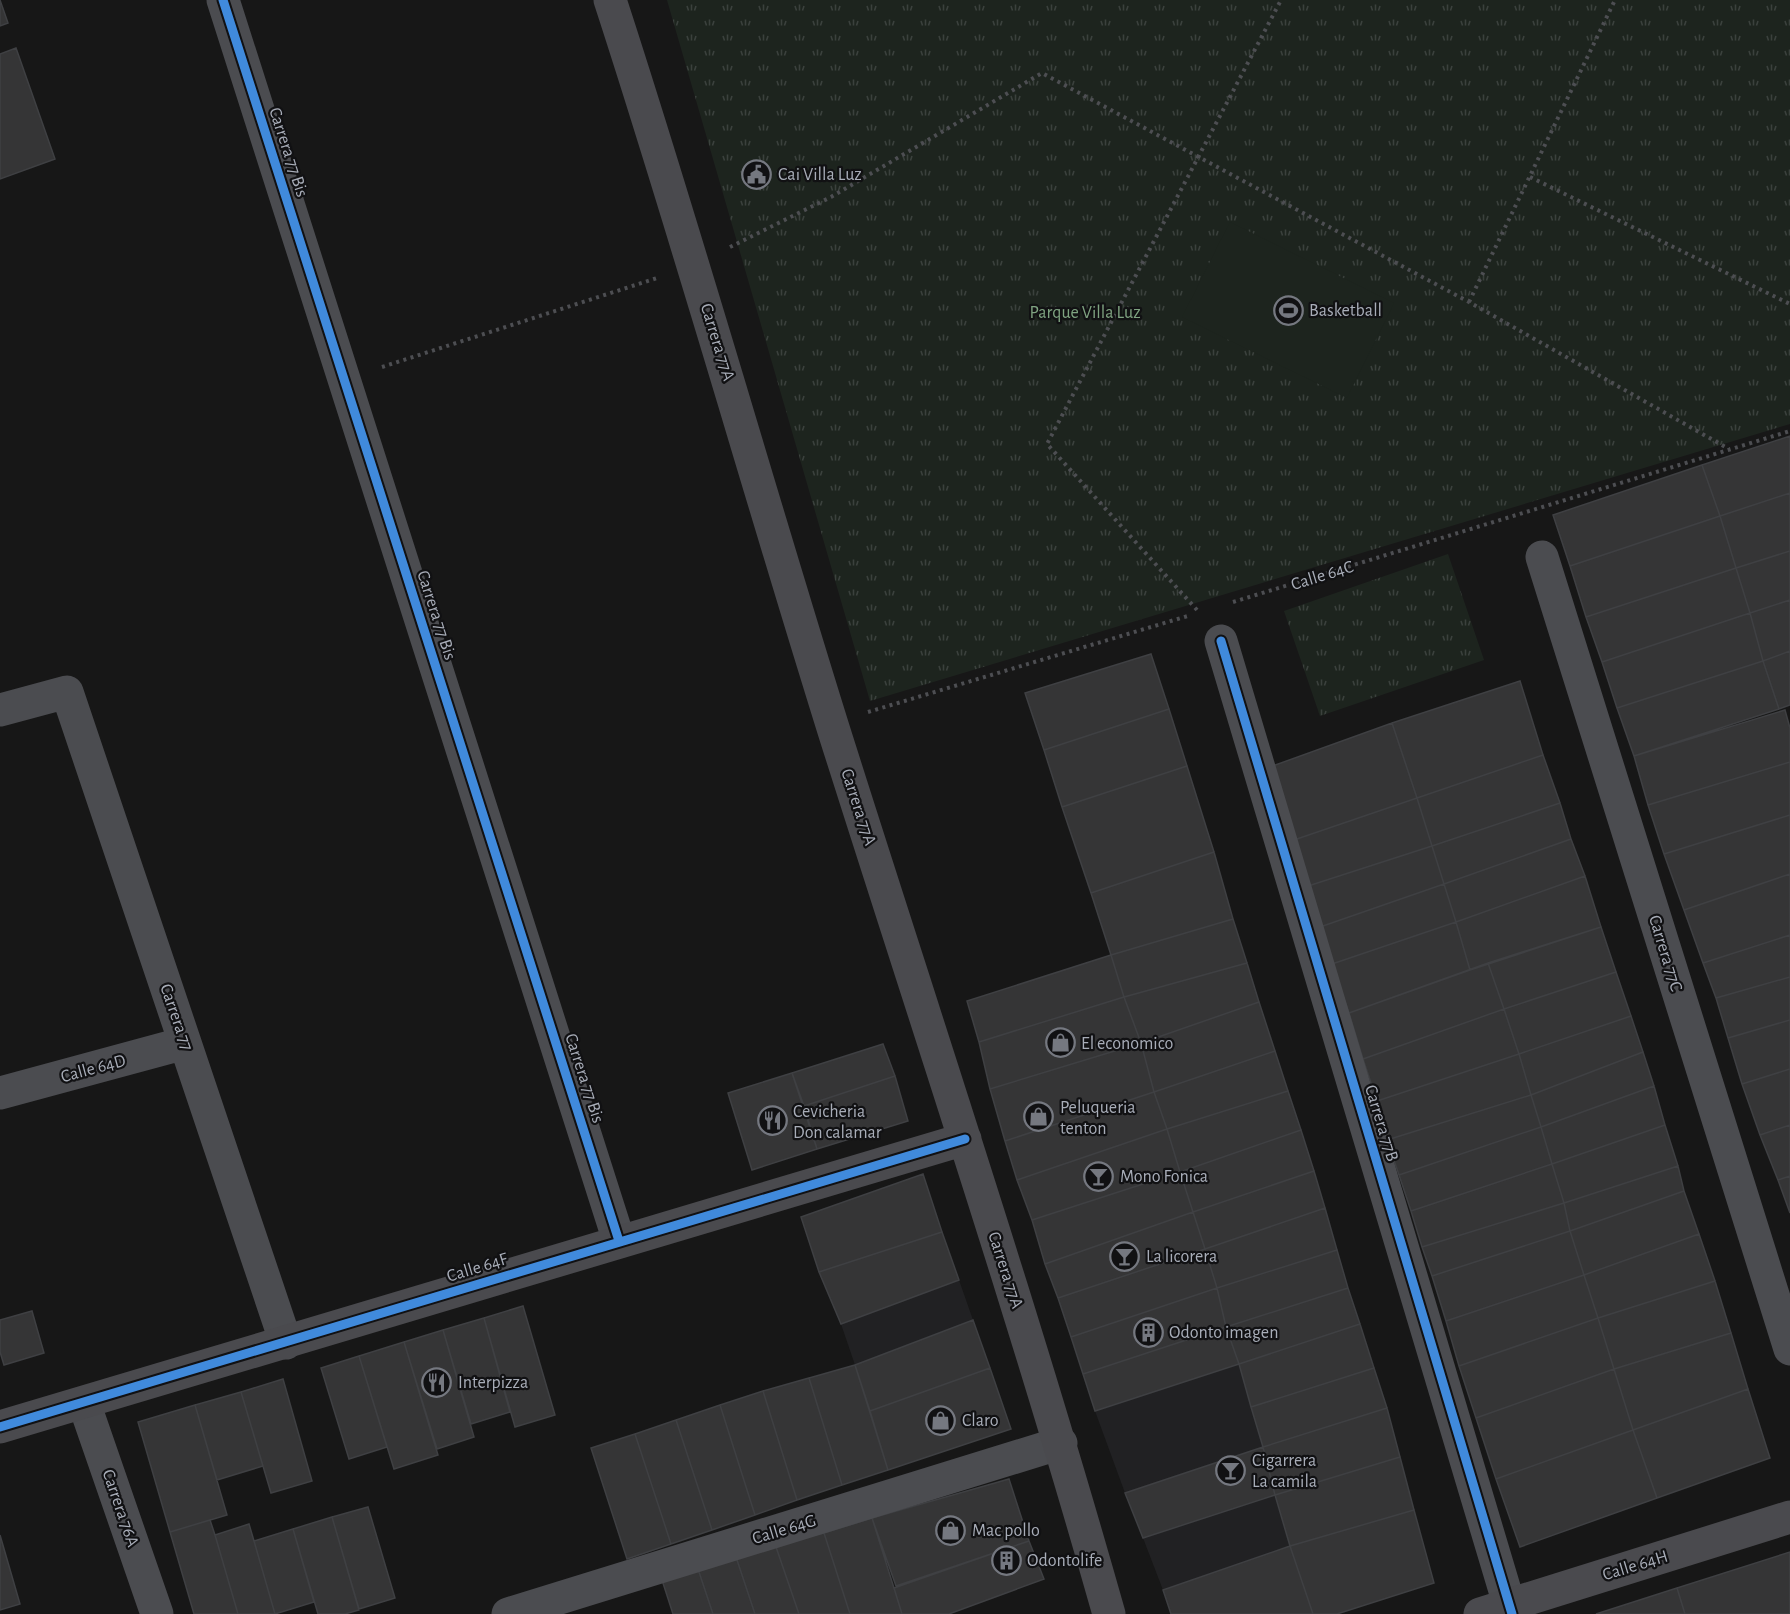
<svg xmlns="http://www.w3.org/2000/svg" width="1790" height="1614" viewBox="0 0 1790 1614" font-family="'Alegreya Sans',sans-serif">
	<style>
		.built { fill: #212123 }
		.park { fill: url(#park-tufts) }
		.pitch { fill: #1d241e }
		.building { fill: #353536; stroke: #3f4043; stroke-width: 1.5 }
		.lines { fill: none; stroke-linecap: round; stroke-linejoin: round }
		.path { stroke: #4d4e52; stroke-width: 4; stroke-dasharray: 3 4.5; stroke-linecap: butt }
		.street { stroke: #4b4c50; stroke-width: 33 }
		.secondary { stroke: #4a4a4e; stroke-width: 33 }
		.cycleway-casing { stroke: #111113; stroke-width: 13 }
		.cycleway { stroke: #408adc; stroke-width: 9 }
		.labels { text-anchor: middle; stroke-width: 4.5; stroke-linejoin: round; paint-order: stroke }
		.street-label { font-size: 18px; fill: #a8adb8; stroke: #111113 }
		.poi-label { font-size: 18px; fill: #a8adb8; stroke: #111113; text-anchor: start }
		.park-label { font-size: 18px; fill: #7fa381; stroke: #111113 }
	</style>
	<defs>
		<pattern id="park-tufts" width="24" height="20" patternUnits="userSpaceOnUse" patternTransform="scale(1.5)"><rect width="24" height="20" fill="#1d241e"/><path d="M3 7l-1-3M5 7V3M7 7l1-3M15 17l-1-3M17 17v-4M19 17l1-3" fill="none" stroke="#3b413d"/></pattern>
	</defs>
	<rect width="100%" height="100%" fill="#171717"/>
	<path class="built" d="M959,1280L973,1320L855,1365L841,1324Z
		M1239,1364L1263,1447L1125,1493L1095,1411Z
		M1275,1495L1290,1546L1163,1590L1143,1538Z"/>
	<path class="park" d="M667,0H1790V424L870,701Z
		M1448,554L1484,660L1320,716L1284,611Z"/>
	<path class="pitch" d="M1230,222L1394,303L1347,398L1182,317Z"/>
	<path class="building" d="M0,0L8,23L0,26Z
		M16,48L55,159L0,179V54Z
		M1790,436V493L1720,516L1702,465Z
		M1702,465L1720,516L1570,566L1553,515Z
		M1790,493V551L1736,568L1720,516Z
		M1720,516L1736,568L1586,617L1570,566Z
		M1790,551V600L1750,613L1736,568Z
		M1736,568L1750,613L1602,662L1586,617Z
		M1790,600V651L1763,661L1750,613Z
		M1750,613L1763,661L1617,708L1602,662Z
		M1790,651V705L1779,709L1763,661Z
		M1151,654L1169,709L1044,750L1025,693Z
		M1763,661L1779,709L1634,756L1617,708Z
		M1520,681L1543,755L1417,798L1392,723Z
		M1169,709L1187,766L1062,807L1044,750Z
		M1785,710L1790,728V762L1648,805L1634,756Z
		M1392,723L1417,798L1291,841L1267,768Z
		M1543,755L1560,803L1432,846L1417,798Z
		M1790,762V815L1664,854L1648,805Z
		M1187,766L1214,852L1091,893L1062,807Z
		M1417,798L1432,846L1305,887L1291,841Z
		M1560,803L1571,839L1444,884L1432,846Z
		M1790,815V874L1684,910L1664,854Z
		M1571,839L1585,876L1456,922L1444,884Z
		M1432,846L1444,884L1320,927L1305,887Z
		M1214,852L1233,919L1111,955L1091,893Z
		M1790,874V935L1703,963L1684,910Z
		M1585,876L1601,927L1470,970L1456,922Z
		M1444,884L1456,922L1332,964L1320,927Z
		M1233,919L1247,963L1124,997L1111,955Z
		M1456,922L1470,970L1349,1013L1332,964Z
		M1601,927L1616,972L1504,1009L1488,963Z
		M1790,935V977L1716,998L1703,963Z
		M1111,955L1124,997L979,1042L967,1001Z
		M1247,963L1259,1002L1141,1043L1124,997Z
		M1488,963L1504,1009L1363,1059L1349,1013Z
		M1616,972L1631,1016L1519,1054L1504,1009Z
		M1790,977V1020L1728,1038L1716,998Z
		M1124,997L1141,1043L990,1089L979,1042Z
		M1259,1002L1275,1051L1154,1092L1141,1043Z
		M1504,1009L1519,1054L1377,1101L1363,1059Z
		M1631,1016L1643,1052L1531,1095L1519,1054Z
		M1790,1020V1069L1742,1084L1728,1038Z
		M1141,1043L1154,1092L1005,1141L990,1089Z
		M883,1044L895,1076L804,1106L792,1073Z
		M1275,1051L1288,1091L1167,1129L1154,1092Z
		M1643,1052L1654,1086L1541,1127L1531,1095Z
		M1519,1054L1531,1095L1387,1140L1377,1101Z
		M1790,1069V1125L1760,1135L1742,1084Z
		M792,1073L817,1149L752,1170L728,1093Z
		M895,1076L908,1121L817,1149L804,1106Z
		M1654,1086L1665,1125L1552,1164L1541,1127Z
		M1288,1091L1301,1130L1180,1172L1167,1129Z
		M1154,1092L1167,1129L1017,1180L1005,1141Z
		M1531,1095L1541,1127L1399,1175L1387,1140Z
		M1665,1125L1678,1166L1564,1203L1552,1164Z
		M1790,1125V1176L1778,1180L1760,1135Z
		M1541,1127L1552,1164L1411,1211L1399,1175Z
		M1167,1129L1180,1172L1032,1220L1017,1180Z
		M1301,1130L1314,1171L1193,1212L1180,1172Z
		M1552,1164L1564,1203L1422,1247L1411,1211Z
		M1678,1166L1684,1191L1570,1231L1564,1203Z
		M1314,1171L1325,1208L1205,1249L1193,1212Z
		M1180,1172L1193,1212L1045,1264L1032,1220Z
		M923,1174L942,1232L819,1272L801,1217Z
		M1790,1176V1213L1778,1180Z
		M1684,1191L1699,1234L1584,1275L1570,1231Z
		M1564,1203L1570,1231L1432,1276L1422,1247Z
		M1325,1208L1337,1250L1217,1288L1205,1249Z
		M1193,1212L1205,1249L1058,1298L1045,1264Z
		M1570,1231L1584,1275L1446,1321L1432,1276Z
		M942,1232L959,1280L841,1324L819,1272Z
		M1699,1234L1715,1281L1598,1318L1584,1275Z
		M1205,1249L1217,1288L1071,1337L1058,1298Z
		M1337,1250L1348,1288L1226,1327L1217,1288Z
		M1584,1275L1598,1318L1459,1366L1446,1321Z
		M1715,1281L1731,1333L1614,1369L1598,1318Z
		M1217,1288L1226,1327L1083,1374L1071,1337Z
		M1348,1288L1360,1324L1239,1364L1226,1327Z
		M523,1306L555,1415L515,1427L484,1318Z
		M32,1311L44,1353L4,1365L0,1352V1320Z
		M484,1318L510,1412L471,1424L443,1330Z
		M1598,1318L1614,1369L1476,1418L1459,1366Z
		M973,1320L990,1368L870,1411L855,1365Z
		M1360,1324L1374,1368L1251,1407L1239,1364Z
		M1226,1327L1239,1364L1095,1411L1083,1374Z
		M443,1330L474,1437L437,1449L404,1342Z
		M1731,1333L1748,1389L1633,1430L1614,1369Z
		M404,1342L438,1455L394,1469L359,1356Z
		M359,1356L387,1447L349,1459L321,1368Z
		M855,1365L888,1470L842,1485L809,1378Z
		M990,1368L1011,1429L888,1470L870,1411Z
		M1374,1368L1387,1408L1263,1447L1251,1407Z
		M1614,1369L1633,1430L1496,1479L1476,1418Z
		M809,1378L842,1485L797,1500L763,1391Z
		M283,1379L312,1481L271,1493L241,1392Z
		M1748,1389L1770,1458L1657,1498L1633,1430Z
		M763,1391L797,1500L755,1515L720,1405Z
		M241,1392L263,1466L217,1480L195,1405Z
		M195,1405L227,1515L170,1532L138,1422Z
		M720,1405L755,1515L712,1530L676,1420Z
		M1387,1408L1400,1457L1275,1495L1263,1447Z
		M676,1420L712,1530L671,1544L635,1434Z
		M1633,1430L1657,1498L1520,1547L1496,1479Z
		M635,1434L671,1544L627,1559L591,1448Z
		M1263,1447L1275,1495L1143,1538L1125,1493Z
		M1400,1457L1414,1510L1290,1546L1275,1495Z
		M1009,1479L1029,1541L896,1586L872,1518Z
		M368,1507L395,1598L359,1609L332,1517Z
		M1414,1510L1434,1583L1337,1614H1313L1290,1546Z
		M332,1517L359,1610L345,1614H318L293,1529Z
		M872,1518L894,1588L902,1614H850L824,1533Z
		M210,1520L215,1535L238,1614H194L170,1532Z
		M249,1524L254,1541L275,1614H238L215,1535Z
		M293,1529L314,1602L275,1614L254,1541Z
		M824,1533L850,1614H799L775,1544Z
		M0,1535L20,1604L0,1610Z
		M1029,1541L1044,1579L949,1614H902L894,1588Z
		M775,1544L799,1614H755L736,1557Z
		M1290,1546L1313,1614H1171L1163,1590Z
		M1790,1552V1614H1685L1677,1588Z
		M736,1557L755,1614H713L698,1569Z
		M698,1569L713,1614H673L662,1580Z
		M1677,1588L1685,1614H1596Z"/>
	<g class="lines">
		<path class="path" d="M1530,177L1790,304
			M730,247L831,197L1042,73L1469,302L1729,449
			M1469,302L1615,0
			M382,367L657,278
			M1233,602L1790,431
			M1197,610L1047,444L1281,0
			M868,712L1191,615"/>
		<path class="street" d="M223,0L619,1241
			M1542,557L1790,1349
			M1221,641L1512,1614
			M0,710L67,692L286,1343
			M0,1093L185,1043
			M84,1403L157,1614
			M508,1614L1061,1443"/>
		<path class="secondary" d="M610,0C689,242 758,488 834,731C927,1025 1025,1317 1109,1614
			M0,1427L965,1139
			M1480,1614L1790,1517"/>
		<defs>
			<path id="cycleway" d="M223,0L619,1241
				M1221,641L1512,1614
				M0,1427L965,1139"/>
		</defs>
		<use href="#cycleway" class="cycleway-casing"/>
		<use href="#cycleway" class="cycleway"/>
	</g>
	<defs>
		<symbol id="civic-ring" viewBox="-11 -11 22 22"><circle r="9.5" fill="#111113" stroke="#757880" stroke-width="1.5"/><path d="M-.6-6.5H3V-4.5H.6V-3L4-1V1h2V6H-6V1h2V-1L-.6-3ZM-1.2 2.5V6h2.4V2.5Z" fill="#757880"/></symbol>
		<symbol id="stadium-ring" viewBox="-11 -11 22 22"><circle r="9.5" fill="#111113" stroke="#757880" stroke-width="1.5"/><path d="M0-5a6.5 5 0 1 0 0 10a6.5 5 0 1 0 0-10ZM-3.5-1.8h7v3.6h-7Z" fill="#757880"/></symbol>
		<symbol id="shop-ring" viewBox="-11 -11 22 22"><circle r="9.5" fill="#111113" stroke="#757880" stroke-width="1.5"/><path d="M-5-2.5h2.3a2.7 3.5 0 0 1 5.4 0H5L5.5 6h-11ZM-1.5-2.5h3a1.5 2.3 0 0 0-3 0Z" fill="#757880"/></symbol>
		<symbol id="restaurant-ring" viewBox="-11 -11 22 22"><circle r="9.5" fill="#111113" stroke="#757880" stroke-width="1.5"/><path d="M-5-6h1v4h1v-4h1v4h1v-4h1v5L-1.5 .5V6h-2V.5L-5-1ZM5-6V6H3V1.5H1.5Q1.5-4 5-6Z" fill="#757880"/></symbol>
		<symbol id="bar-ring" viewBox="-11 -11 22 22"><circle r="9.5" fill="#111113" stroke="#757880" stroke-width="1.5"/><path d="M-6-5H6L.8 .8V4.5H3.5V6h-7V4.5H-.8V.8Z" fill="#757880"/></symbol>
		<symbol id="building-ring" viewBox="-11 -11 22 22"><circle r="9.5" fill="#111113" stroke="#757880" stroke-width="1.5"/><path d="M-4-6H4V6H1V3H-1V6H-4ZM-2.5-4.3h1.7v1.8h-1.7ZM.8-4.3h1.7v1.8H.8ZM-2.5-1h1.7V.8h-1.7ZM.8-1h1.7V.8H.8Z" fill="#757880"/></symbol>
	</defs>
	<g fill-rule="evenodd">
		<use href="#civic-ring" x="740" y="158" width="33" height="33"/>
		<use href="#stadium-ring" x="1272" y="294" width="33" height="33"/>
		<use href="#shop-ring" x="1044" y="1026" width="33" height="33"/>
		<use href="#shop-ring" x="1022" y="1100" width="33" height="33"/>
		<use href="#restaurant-ring" x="756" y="1104" width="33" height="33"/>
		<use href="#bar-ring" x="1082" y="1160" width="33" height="33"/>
		<use href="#bar-ring" x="1108" y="1240" width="33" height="33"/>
		<use href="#building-ring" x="1132" y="1316" width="33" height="33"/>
		<use href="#restaurant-ring" x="420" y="1366" width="33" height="33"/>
		<use href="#shop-ring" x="924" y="1404" width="33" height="33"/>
		<use href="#bar-ring" x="1214" y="1454" width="33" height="33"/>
		<use href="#shop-ring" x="934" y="1514" width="33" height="33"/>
		<use href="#building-ring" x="990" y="1544" width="33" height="33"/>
	</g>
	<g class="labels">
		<g class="street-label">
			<text transform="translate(289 152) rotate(72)" y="6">Carrera 77 Bis</text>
			<text transform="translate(718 342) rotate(73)" y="6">Carrera 77A</text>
			<text transform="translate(1322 575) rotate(-17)" y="6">Calle 64C</text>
			<text transform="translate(437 615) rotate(72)" y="6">Carrera 77 Bis</text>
			<text transform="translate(859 807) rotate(72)" y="6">Carrera 77A</text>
			<text transform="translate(1666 953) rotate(73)" y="6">Carrera 77C</text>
			<text transform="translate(177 1017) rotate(71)" y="6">Carrera 77</text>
			<text transform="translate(93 1068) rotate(-15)" y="6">Calle 64D</text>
			<text transform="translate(585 1078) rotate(72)" y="6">Carrera 77 Bis</text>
			<text transform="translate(1382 1123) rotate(73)" y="6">Carrera 77B</text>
			<text transform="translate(477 1267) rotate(-17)" y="6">Calle 64F</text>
			<text transform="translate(1006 1270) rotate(72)" y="6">Carrera 77A</text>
			<text transform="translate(121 1508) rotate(71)" y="6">Carrera 76A</text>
			<text transform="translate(784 1529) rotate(-17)" y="6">Calle 64G</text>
			<text transform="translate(1635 1565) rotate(-17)" y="6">Calle 64H</text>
		</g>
		<g class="poi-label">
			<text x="778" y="180">Cai Villa Luz</text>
			<text x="1309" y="316">Basketball</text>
			<text x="1081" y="1049">El economico</text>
			<text x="1060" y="1113">Peluqueria<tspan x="1060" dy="21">tenton</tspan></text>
			<text x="793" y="1117">Cevicheria<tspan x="793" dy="21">Don calamar</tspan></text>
			<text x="1120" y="1182">Mono Fonica</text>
			<text x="1146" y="1262">La licorera</text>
			<text x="1169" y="1338">Odonto imagen</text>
			<text x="458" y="1388">Interpizza</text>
			<text x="962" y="1426">Claro</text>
			<text x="1252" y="1466">Cigarrera<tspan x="1252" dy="21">La camila</tspan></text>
			<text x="972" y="1536">Mac pollo</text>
			<text x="1027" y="1566">Odontolife</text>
		</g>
		<g class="park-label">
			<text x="1085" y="318">Parque Villa Luz</text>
		</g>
	</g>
</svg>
